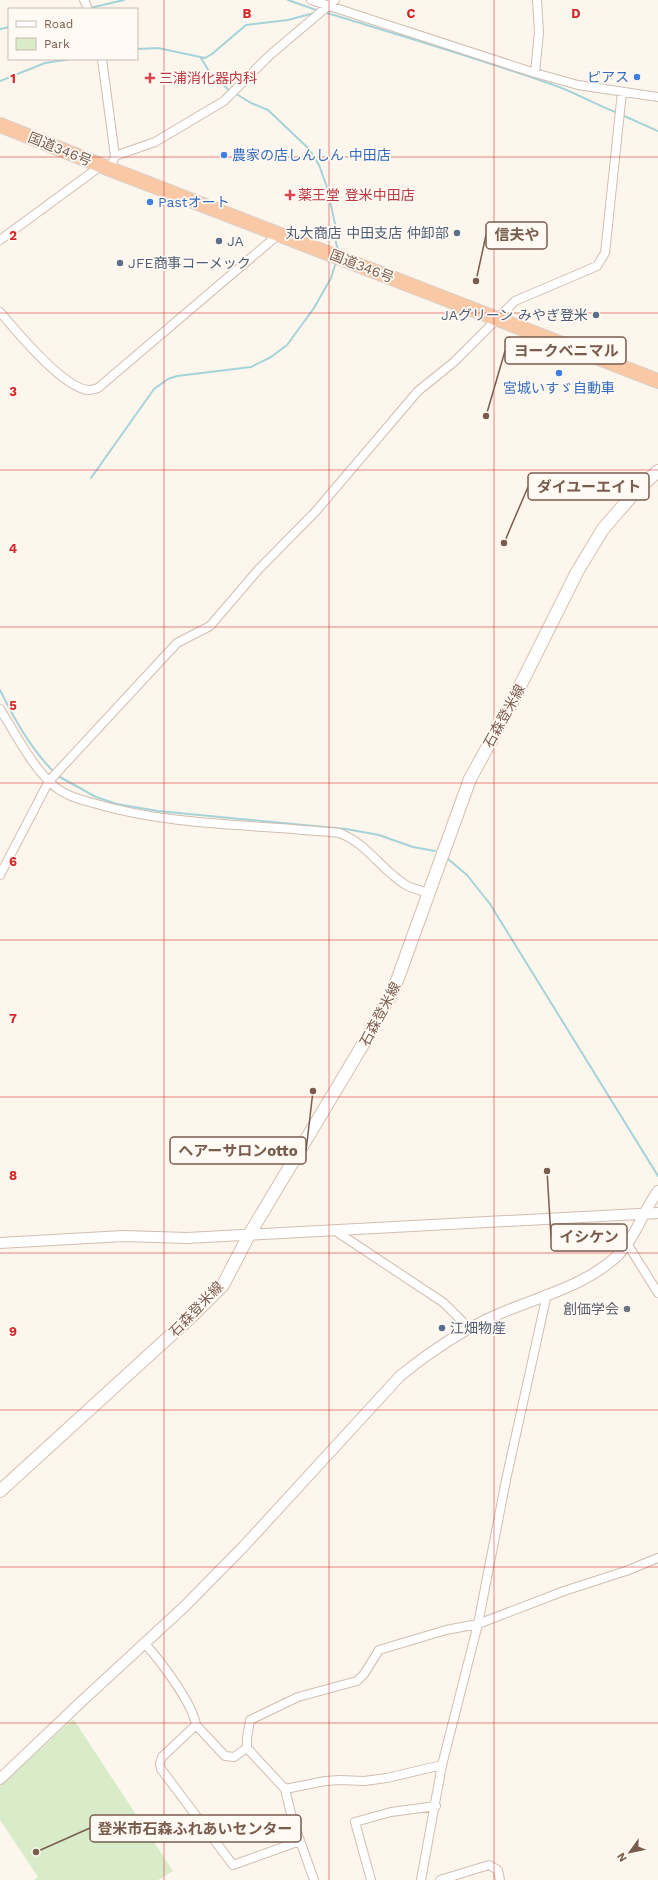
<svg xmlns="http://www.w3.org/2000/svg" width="658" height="1880" viewBox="0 0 658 1880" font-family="'Work Sans','Noto Sans JP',sans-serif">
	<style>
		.green { fill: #d8ecc9 }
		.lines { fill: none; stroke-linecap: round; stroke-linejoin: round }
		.stream { stroke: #a5d3da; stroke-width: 2 }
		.minor-casing { stroke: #d1beb0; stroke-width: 10 }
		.tertiary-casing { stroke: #d1beb0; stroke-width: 12 }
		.secondary-casing { stroke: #d6c0b0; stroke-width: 14 }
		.trunk-casing { stroke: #dad1cd; stroke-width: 16 }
		.minor { stroke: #fff; stroke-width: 8 }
		.tertiary { stroke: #fff; stroke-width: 10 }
		.secondary { stroke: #fff; stroke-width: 12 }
		.trunk { stroke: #f9c8a4; stroke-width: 14 }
		.grid { fill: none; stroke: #d62828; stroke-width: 1; stroke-opacity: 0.55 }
		.shop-dot { fill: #3f7fe0; stroke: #fffaf3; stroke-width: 1.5 }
		.health-dot { fill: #e0444e; stroke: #fffaf3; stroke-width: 1.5 }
		.service-dot { fill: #5c6f8a; stroke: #fffaf3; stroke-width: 1.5 }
		.worship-dot { fill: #6b7280; stroke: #fffaf3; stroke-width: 1.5 }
		.labels { text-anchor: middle; stroke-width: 3.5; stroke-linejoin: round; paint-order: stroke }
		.shop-label { font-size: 14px; fill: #366cbe; stroke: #fffaf3; text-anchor: start }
		.health-label { font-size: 14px; fill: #be3a42; stroke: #fffaf3; text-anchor: start }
		.street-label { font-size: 14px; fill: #7a5c4d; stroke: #fffaf3 }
		.service-label { font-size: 14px; fill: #4e5e75; stroke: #fffaf3; text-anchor: start }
		.worship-label { font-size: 14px; fill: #5b616d; stroke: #fffaf3; text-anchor: end }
		.grid-label { font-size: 13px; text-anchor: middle; font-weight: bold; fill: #d62828; stroke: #fffaf3; stroke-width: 3.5; stroke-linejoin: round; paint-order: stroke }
		.leader { fill: none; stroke: #7a5c4d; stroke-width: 1.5 }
		.callout-dot { fill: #7a5c4d; stroke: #fffaf3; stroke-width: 1.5 }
		.callout { fill: #fffaf3; stroke: #7a5c4d; stroke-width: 1.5 }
		.callout-label { font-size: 15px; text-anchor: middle; font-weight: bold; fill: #7a5c4d }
	</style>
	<rect width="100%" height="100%" fill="#fdf6ec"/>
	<path class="green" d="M72,1720H74L173,1871L158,1880H34L38,1877L0,1820V1786Z"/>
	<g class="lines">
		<path class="stream" d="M288,0L319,11
			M90,8L124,0
			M324,12C399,35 474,57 548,83C573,91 594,104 618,113
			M0,29L9,27
			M137,49L158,48L205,58L212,54L246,25L288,20L314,13
			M201,58L210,73L230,91
			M0,81L45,63L71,59
			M238,95L251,103L268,110L309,149L319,165L327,187L335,224L336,243L338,249
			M622,115L658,131
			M91,478L154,389L168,379L177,376L251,367L271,357L287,345L314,308L331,278L335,265
			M0,690C14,719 32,751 55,773
			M58,776L96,797L117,804L158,811L346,829L379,835L413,847L435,851
			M448,859L467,875L490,904L658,1176"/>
		<defs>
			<path id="minor" d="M84,0L88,9
				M311,0L535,73L578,85L658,97
				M102,59L115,156L110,169
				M535,73L539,32L537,0
				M115,156L155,142L224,101L270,55L335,0
				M0,240L102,165
				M0,312C16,331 64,389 89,390C92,390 95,389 98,388L279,234
				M0,709C15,733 31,765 52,784C63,795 79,799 93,803C173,827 257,824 339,833C366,842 382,871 406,885C413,889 422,891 430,893
				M0,875L49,781L177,643L210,626L258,570L316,511L418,391L454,362L515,301L597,266L605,253L622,92
				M334,1230L444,1303L469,1328
				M628,1245L658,1293
				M145,1644C160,1660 193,1704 196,1725L225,1756L234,1757L247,1748
				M196,1725L162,1757L160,1764L161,1769L233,1865L300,1841
				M285,1789L325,1781L340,1780L364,1781L387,1778L442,1765
				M314,1880L292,1818L285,1789L247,1748V1738L250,1720L298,1697L357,1681L364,1674L379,1650L446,1630L478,1624L564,1591L626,1571L658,1558
				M371,1880L355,1822L391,1812L436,1806
				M421,1880L442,1765L478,1624L506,1480L547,1294
				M440,1880L489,1865L498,1870L500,1880"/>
			<path id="tertiary" d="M0,1243L123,1236L187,1238L658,1213
				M0,1779L82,1701L185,1606L244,1546L400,1376C432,1350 463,1329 501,1313C539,1297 584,1286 616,1257C635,1239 642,1213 658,1191"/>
			<path id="secondary" d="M0,1491L193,1315L223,1285L249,1235L368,1036L394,989L470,779L511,704L577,572L603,529L636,491L658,471"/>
			<path id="trunk" d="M0,125L110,169L658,381"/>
		</defs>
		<use href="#minor" class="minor-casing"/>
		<use href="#tertiary" class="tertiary-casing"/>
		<use href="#secondary" class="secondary-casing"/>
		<use href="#trunk" class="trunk-casing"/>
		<use href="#minor" class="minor"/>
		<use href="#tertiary" class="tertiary"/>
		<use href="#secondary" class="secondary"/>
		<use href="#trunk" class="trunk"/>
	</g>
	<path class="grid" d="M164,0V1880M329,0V1880M494,0V1880M0,157H658M0,313H658M0,470H658M0,627H658M0,783H658M0,940H658M0,1097H658M0,1253H658M0,1410H658M0,1567H658M0,1723H658"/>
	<g class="shop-dot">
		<circle cx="637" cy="77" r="4"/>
		<circle cx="224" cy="155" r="4"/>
		<circle cx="150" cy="202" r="4"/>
		<circle cx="559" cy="373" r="4"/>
	</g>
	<g class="health-dot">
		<path d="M148 72h4v4h4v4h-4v4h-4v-4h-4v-4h4z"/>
		<path d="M288 189h4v4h4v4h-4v4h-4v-4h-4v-4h4z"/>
	</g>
	<g class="service-dot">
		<circle cx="457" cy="233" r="4"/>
		<circle cx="219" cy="241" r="4"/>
		<circle cx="120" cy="263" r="4"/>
		<circle cx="596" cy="315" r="4"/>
		<circle cx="442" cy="1328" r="4"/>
	</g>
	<circle class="worship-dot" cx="627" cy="1309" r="4"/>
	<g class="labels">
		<g class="shop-label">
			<text x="629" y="82" text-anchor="end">ピアス</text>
			<text x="232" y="160">農家の店しんしん 中田店</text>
			<text x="158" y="207">Pastオート</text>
			<text x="559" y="393" text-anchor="middle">宮城いすゞ自動車</text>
		</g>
		<g class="health-label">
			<text x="159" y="83">三浦消化器内科</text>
			<text x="298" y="200">薬王堂 登米中田店</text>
		</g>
		<g class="street-label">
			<text transform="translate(60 149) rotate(22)" y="5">国道346号</text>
			<text transform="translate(362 266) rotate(21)" y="5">国道346号</text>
			<text transform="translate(504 716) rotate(-61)" y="5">石森登米線</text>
			<text transform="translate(380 1014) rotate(-62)" y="5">石森登米線</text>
			<text transform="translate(196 1309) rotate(-46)" y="5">石森登米線</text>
		</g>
		<g class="service-label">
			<text x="449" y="238" text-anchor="end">丸大商店 中田支店 仲卸部</text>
			<text x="227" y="246">JA</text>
			<text x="128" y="268">JFE商事コーメック</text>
			<text x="588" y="320" text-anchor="end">JAグリーン みやぎ登米</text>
			<text x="450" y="1333">江畑物産</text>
		</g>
		<g class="worship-label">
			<text x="619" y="1314">創価学会</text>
		</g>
	</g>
	<g class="grid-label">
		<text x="247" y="18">B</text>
		<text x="411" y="18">C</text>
		<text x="576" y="18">D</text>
		<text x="13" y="83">1</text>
		<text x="13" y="240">2</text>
		<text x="13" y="396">3</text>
		<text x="13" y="553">4</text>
		<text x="13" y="710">5</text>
		<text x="13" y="866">6</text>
		<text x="13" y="1023">7</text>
		<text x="13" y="1180">8</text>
		<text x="13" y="1336">9</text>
	</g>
	<path class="leader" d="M476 281L486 235M486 416L505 351M504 543L528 487M313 1091L306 1151M547 1171L551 1237M36 1852L90 1828"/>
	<g class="callout-dot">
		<circle cx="476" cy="281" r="4"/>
		<circle cx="486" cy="416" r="4"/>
		<circle cx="504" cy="543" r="4"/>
		<circle cx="313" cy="1091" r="4"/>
		<circle cx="547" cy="1171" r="4"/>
		<circle cx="36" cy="1852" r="4"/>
	</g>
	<g class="callout">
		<rect x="486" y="222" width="61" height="27" rx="4"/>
		<rect x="505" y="337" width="121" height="27" rx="4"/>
		<rect x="528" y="473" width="121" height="27" rx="4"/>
		<rect x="170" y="1137" width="136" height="27" rx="4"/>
		<rect x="551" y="1224" width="76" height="27" rx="4"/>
		<rect x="90" y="1815" width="211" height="27" rx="4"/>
	</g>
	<g class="callout-label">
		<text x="517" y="240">信夫や</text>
		<text x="566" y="356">ヨークベニマル</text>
		<text x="589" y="492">ダイユーエイト</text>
		<text x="238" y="1156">ヘアーサロンotto</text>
		<text x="589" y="1242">イシケン</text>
		<text x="195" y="1834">登米市石森ふれあいセンター</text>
	</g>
	<rect x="8" y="8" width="130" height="52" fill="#fffaf3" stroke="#cabbb1"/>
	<rect x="16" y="21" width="20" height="6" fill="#ffffff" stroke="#cabbb1"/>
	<text x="44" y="28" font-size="12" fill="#7a5c4d">Road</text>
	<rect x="16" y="38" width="20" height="12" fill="#d8ecc9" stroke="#cabbb1"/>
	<text x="44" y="48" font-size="12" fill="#7a5c4d">Park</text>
	<g transform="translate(630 1852) rotate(237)" stroke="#fffaf3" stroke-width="3" paint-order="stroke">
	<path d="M0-3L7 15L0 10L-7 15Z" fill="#7a5c4d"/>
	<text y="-6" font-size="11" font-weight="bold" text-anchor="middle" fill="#7a5c4d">N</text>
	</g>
</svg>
